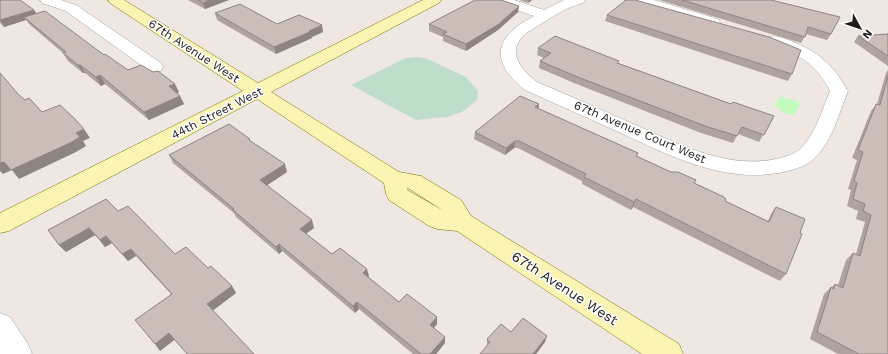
<svg xmlns="http://www.w3.org/2000/svg" width="888" height="354" viewBox="0 0 888 354" font-family="'Work Sans',sans-serif">
	<style>
		.wetland { fill: #bedeca }
		.park { fill: #c1fcbc }
		.lines { fill: none; stroke-linecap: round; stroke-linejoin: round }
		.street-casing { stroke: #a4a4a4; stroke-width: 1 }
		.secondary-casing { stroke: #787200; stroke-width: 1 }
		.street { fill: #fff; fill-rule: evenodd }
		.secondary { fill: #fcf4b2; fill-rule: evenodd }
		.wall { fill: #afa39e }
		.shaded-wall { fill: #8e8481 }
		.building { fill: #cbbdb8; stroke: #8e8481 }
		.labels { text-anchor: middle; stroke-width: 3; stroke-linejoin: round; paint-order: stroke }
		.street-label { font-size: 12px; fill: #1d1d1d; stroke: #fff }
		.near-street-label { font-size: 14px; fill: #1d1d1d; stroke: #fff }
	</style>
	<rect width="100%" height="100%" fill="#efe8e2"/>
	<path class="wetland" d="M416,57L425,58L466,77L478,91L477,100L462,112L447,117L416,120L351,85L406,58Z"/>
	<path class="park" d="M780,97L797,101L800,104L794,115L785,113L774,105Z"/>
	<g class="lines">
		<defs>
			<path id="street" d="M40,0H61L76,5L161,63L163,67L161,71L155,72L149,71L66,11L42,3Z
				M493,0H514L544,10L564,0H585L583,3C567,7 555,15 541,24C535,28 528,31 523,36C506,54 523,71 537,82C568,95 599,109 629,122C673,141 721,168 771,160C781,158 791,156 799,150C815,136 822,110 830,91C816,63 797,53 768,43L765,40L768,37C776,35 783,38 791,41C818,51 834,66 848,91C839,113 832,142 814,159C805,167 790,171 778,173C719,183 665,153 614,130C584,116 554,103 525,90C504,73 489,52 513,30C519,24 527,20 534,16L495,3Z
				M625,0H654L718,19L720,22L718,25L713,26L651,8L627,3Z
				M0,313L10,317L28,344L32,354H0Z"/>
			<path id="secondary" d="M108,0H124L258,83L423,0H441L439,3L271,92L399,172L421,176L461,200L471,216L679,344L683,354H642L457,231L437,229L429,226L389,200L386,194L384,183L257,99L9,231L0,233V213L243,91L110,3ZM407,188H408L444,211L407,190Z"/>
		</defs>
		<use href="#street" class="street-casing"/>
		<use href="#secondary" class="secondary-casing"/>
		<use href="#street" class="street"/>
		<use href="#secondary" class="secondary"/>
	</g>
	<path class="wall" d="M0,0L34,10L36,13L128,70L179,92L177,93L180,96L184,104L149,120L105,84L101,86L85,73H83L68,61L63,53L29,24L26,20L4,27L0,23Z
		M188,0H229L205,9Z
		M519,0H532L528,3Z
		M659,0H763L831,34L827,40L806,34L801,43Z
		M519,6L518,12L498,30L466,51L443,41V37L429,31V24Z
		M215,13L277,24L323,32L312,37V38L276,54L217,20Z
		M607,15L792,74L788,81L605,21Z
		M888,34V66L854,42L858,36Z
		M538,48L619,61L618,63L731,104L774,116L759,142L738,134L733,143L701,133L574,83L539,68L540,61L544,58L537,55Z
		M888,70V354H838L810,339L824,294L831,287V288L835,284L838,285L846,260L853,253L856,254L865,222L856,219L858,211L847,206L851,190L848,189L857,160L852,158L871,111L877,104L886,73Z
		M539,104L538,109L638,153L637,156L671,172L696,180L694,183L725,201L768,221L771,214L776,207L800,233L786,274L780,281L633,207L631,210L582,184V181L518,148H514L505,155L474,139L475,132Z
		M251,142L287,172L267,185L314,228L306,234L332,254L369,276L368,277L399,302L437,317V324L434,328L445,343L436,354H413L359,309L355,313L282,251L279,254L236,217L234,213L173,163L169,155Z
		M118,211L175,254L208,268L232,286L236,293L160,351L171,294L136,256L128,261L112,243L105,247L95,235L66,252L59,245Z
		M511,332L545,342L536,354H480L487,346V339Z"/>
	<path class="shaded-wall" d="M210,0H229L205,9L203,3Z
		M529,0H532L528,3Z
		M519,6L518,12L498,30L466,51V44Z
		M34,10L38,16L24,17L26,20L4,27L0,20Z
		M322,25L323,32L312,37V38L276,54L274,47Z
		M78,65H80L85,73H83Z
		M100,75L105,84L101,86L96,77Z
		M175,84L179,92L173,95L169,86Z
		M180,96L184,104L149,120L144,112Z
		M539,104L538,111L535,107Z
		M84,129L90,138L83,141L86,146L76,152L19,179L12,170L3,174L0,171V163Z
		M515,141L514,148L505,155L506,148Z
		M285,164L287,172L263,188L260,180Z
		M636,199L633,207L631,210L634,202Z
		M312,220L314,228L302,236L300,229Z
		M89,228L95,235L66,252L59,245Z
		M106,236L112,243L105,247L100,240Z
		M279,244L282,251L279,254L276,247Z
		M131,249L136,256L128,261L122,254Z
		M367,269L369,276L364,280L363,273Z
		M232,286L236,293L212,311L207,304Z
		M357,302L359,309L355,313L353,306Z
		M437,317V324L430,332V325Z
		M169,333L174,340L160,351L155,344Z
		M547,336L545,342L536,354H533Z
		M445,337V343L436,354H430Z"/>
	<path class="building" d="M0,0H20L34,10L0,20Z
		M198,0H210L203,3Z
		M475,0H501L519,6L499,24L466,44L443,34L447,32L429,24Z
		M626,0H635L769,37L801,50L792,74L607,15Z
		M682,0H771L840,17L831,34L808,27L805,37Z
		M240,4L277,24L299,15L322,25L309,31L310,32L274,47L215,13Z
		M45,11L104,55L105,54L128,70L141,65L153,72L158,71L175,84L169,86L180,96L144,112L100,75L96,77L80,65H78L63,53L66,52L24,17Z
		M888,34V56L858,36Z
		M555,36L619,61L617,63L681,86L731,104L733,102L774,116L764,135L742,127L737,136L705,126L575,76L540,61L551,53L538,48Z
		M0,73L18,94L25,100L29,98L42,112L60,105L75,119L84,129L76,133L80,137L70,143L11,170L4,162L0,163Z
		M888,76V354H859L817,332L831,287L834,289L835,284L843,288L853,253L860,256L871,215L863,211L865,204L853,199L857,183L854,181L863,152L858,150L876,104L880,105Z
		M520,96L539,104L535,107L638,153L636,156L671,172H678L696,180L694,183L724,197L726,199L725,201L769,222L776,207L805,219L800,233L802,234L786,274L636,199L634,202L584,177L586,174L519,141H515L506,148L475,132Z
		M229,124L250,139L249,140L285,164L260,180L312,220L300,229L332,254L340,248L367,269L363,273L399,302L407,294L437,317L430,325L445,337L430,354H421L357,302L353,306L279,244L276,247L233,210L234,209L169,155Z
		M106,199L118,211L128,206L175,254L186,247L208,268L211,266L232,286L207,304L254,354H187L169,333L155,344L135,320L172,294L131,249L122,254L106,236L100,240L89,228L59,245L48,230Z
		M523,318L547,336L533,354H480L490,342L487,339L501,324L511,332Z"/>
	<g class="labels">
		<g class="street-label">
			<text transform="translate(194 51) rotate(33)" y="4">67th Avenue West</text>
			<text transform="translate(217 113) rotate(-27)" y="4">44th Street West</text>
			<text transform="translate(640 132) rotate(23)" y="4">67th Avenue Court West</text>
		</g>
		<g class="near-street-label">
			<text transform="translate(565 288) rotate(33)" y="5">67th Avenue West</text>
		</g>
	</g>
	<g transform="translate(860 28) rotate(130)" stroke="#ffffff" stroke-width="3" paint-order="stroke">
	<path d="M0-3L7 15L0 10L-7 15Z" fill="#1d1d1d"/>
	<text y="-6" font-size="11" font-weight="bold" text-anchor="middle" fill="#1d1d1d">N</text>
	</g>
</svg>
